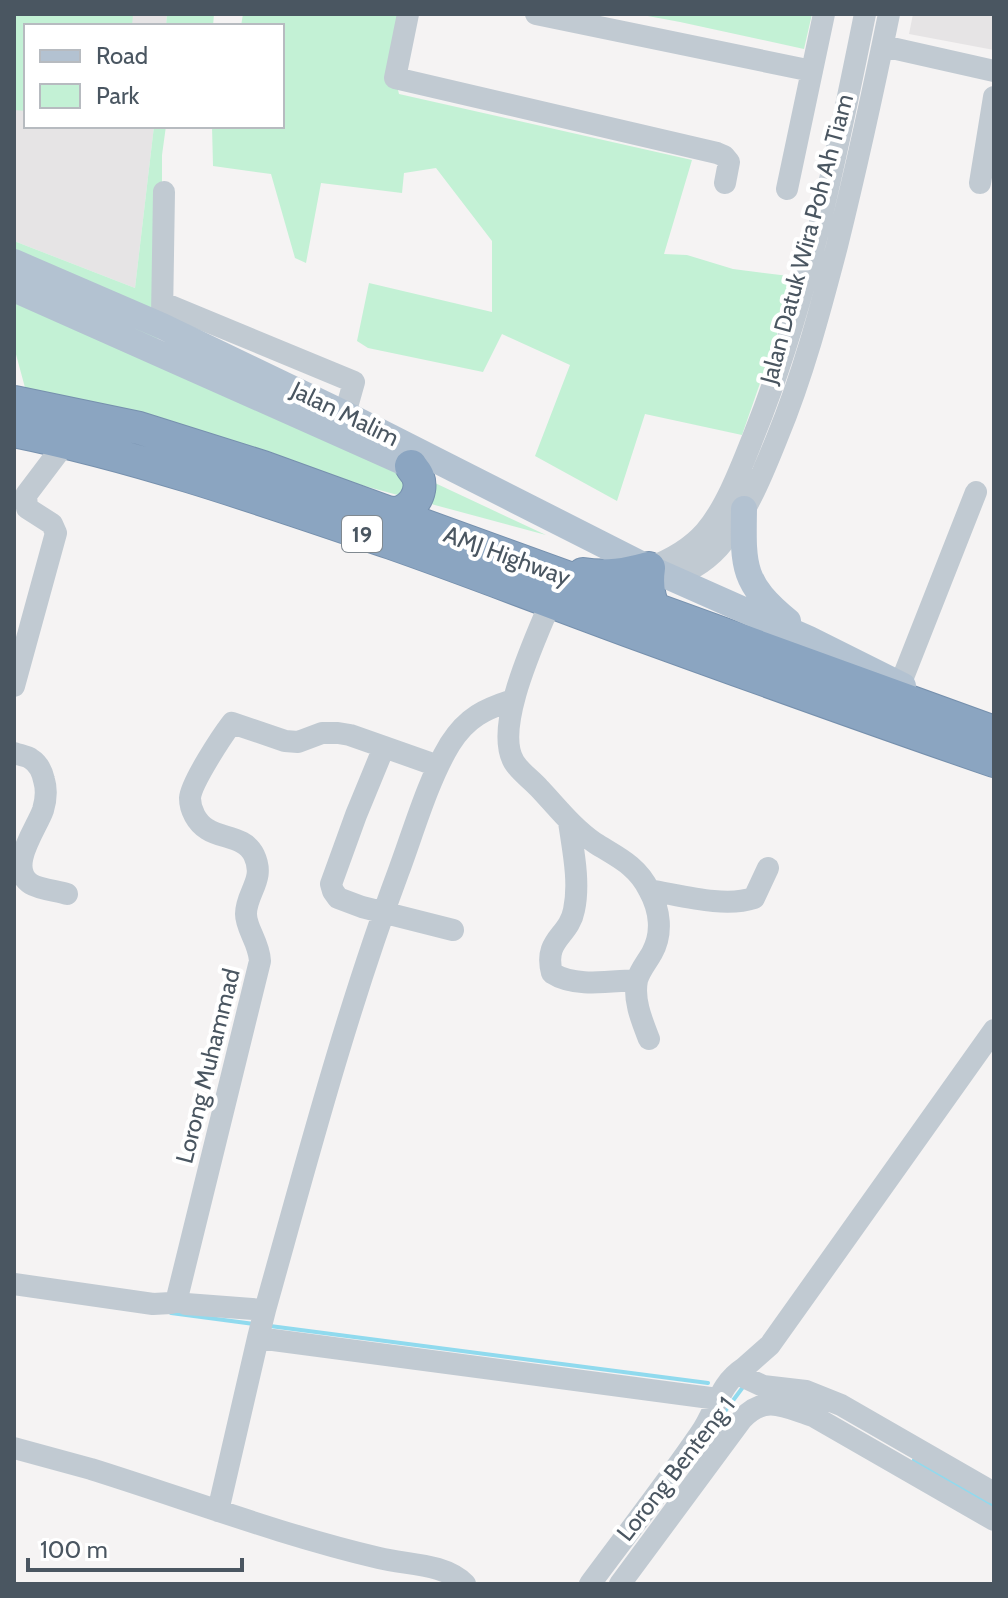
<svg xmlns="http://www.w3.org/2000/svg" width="1008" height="1598" viewBox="0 0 1008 1598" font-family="Cabin,sans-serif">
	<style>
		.education { fill: #e6e4e5 }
		.green { fill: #c3f1d5 }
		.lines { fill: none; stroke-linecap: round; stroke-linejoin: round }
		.stream { stroke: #90daee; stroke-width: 4 }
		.highway-casing { stroke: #7690ad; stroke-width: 34 }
		.minor { stroke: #c1cad2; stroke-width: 22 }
		.major { stroke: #b3c2d1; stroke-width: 26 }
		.highway { stroke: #8ba5c1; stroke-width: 32 }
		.labels { text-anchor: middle; stroke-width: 8; stroke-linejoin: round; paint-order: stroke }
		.shield { fill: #fff; stroke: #808990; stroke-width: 2 }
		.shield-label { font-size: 22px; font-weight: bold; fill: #4a5661 }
		.street-label { font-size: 24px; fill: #4a5661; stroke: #fff }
	</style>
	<rect width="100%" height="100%" fill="#f5f3f3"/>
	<path class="education" d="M14,14H167L166,26H26V126H154L135,288L14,241Z
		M913,14H994V50L909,34Z"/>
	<path class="green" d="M14,14H133L132,26H26V111L14,110Z
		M167,14H214L213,26H166Z
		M243,14H408L395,78L399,94L692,160L664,254L687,255L733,269L797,277L742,435L645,414L617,501L535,456L570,365L502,334L483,372L368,348L357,341L369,283L492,312V241L436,168L404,173L402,193L321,183L306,263L295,258L271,174L213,166L212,126H282V26H241Z
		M637,14H812L804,49L680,22Z
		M154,126H166L162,155V326L153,351L546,535L27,395L14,347V241L135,288Z"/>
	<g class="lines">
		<path class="stream" d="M171,1313L254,1324
			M270,1326L708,1383
			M720,1418L743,1387
			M914,1460L994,1506"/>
		<defs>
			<path id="highway" d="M14,402L139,428L263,467L994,732
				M14,431C142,457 267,501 391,543C471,571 550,602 629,631C750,675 872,719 994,761
				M381,511C383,511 392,513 394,513C411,512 424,493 418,477C417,473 413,470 411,466
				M583,574C607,578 627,574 649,568C646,589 650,605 662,623"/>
		</defs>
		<use href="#highway" class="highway-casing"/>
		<path class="minor" d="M408,14L395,78L717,153L724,156L729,162L725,183
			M536,14L812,71
			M883,46L994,71
			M980,183L994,97
			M787,189L824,14
			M163,303L354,382L345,414
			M162,317L164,192
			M649,568C670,560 690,549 705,532C726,508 742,465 754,435C808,301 836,156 865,14
			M670,578C692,571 710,559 724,541C748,510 763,473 777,438C803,375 820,311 837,246C856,169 873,92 889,14
			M551,601C536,638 493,727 514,762C520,772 531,779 539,788C557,807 573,828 595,843C617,857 637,865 649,890C660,910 663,933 652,953C647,962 640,970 637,980C633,1000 642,1021 649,1039
			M900,685L976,492
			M14,686L56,533L52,524L27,508L26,495L66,442
			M384,747L356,815L331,884L333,891L338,898L362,907L453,930
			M14,753C19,755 27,756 31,759C39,764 42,771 44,780C47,790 46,800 43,810C37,828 6,868 31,884C39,889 57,891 67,894
			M569,822C573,850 580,882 574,910C569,937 543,939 552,973C575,988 611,981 637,980
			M649,890C680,895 724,908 754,898L768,868
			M994,1030L770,1345L744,1368L746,1378L763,1386L806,1391L841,1405L994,1493
			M14,1284L153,1304L171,1303L180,1300
			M265,1310L186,1304L180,1300L178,1294L260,961C259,942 246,929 246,914C246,892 266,880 254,855C245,836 222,839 207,829C197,823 190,810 190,798C191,783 222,736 232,723L285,741L298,742L322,733H338L350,735L438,766
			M258,1338L265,1310C306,1164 345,1015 398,873C413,833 428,780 450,744C467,717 485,709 513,700
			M14,1448C40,1455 66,1462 91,1469C187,1499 281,1535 379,1558C407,1565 444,1563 465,1584
			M218,1511L258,1338L718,1399
			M590,1584C627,1534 665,1485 700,1434C717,1410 718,1385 744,1368
			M620,1584L742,1419C765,1394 785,1407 813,1416L994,1520"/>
		<path class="major" d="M14,262L162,326L345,414L649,568L809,639L903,686
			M14,289L414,467
			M744,509C743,567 742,583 788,621"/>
		<use href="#highway" class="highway"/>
	</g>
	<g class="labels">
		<rect class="shield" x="342" y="516" width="40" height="36" rx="6"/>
		<g class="shield-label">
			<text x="362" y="542">19</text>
		</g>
		<g class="street-label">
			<text transform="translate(807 239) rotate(-75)" y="8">Jalan Datuk Wira Poh Ah Tiam</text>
			<text transform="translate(345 414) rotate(26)" y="8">Jalan Malim</text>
			<text transform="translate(507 556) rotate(20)" y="8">AMJ Highway</text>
			<text transform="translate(208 1066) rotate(-76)" y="8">Lorong Muhammad</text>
			<text transform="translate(676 1469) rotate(-52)" y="8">Lorong Benteng 1</text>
		</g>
	</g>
	<rect width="1008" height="1598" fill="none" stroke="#4a5661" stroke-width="32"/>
	<rect x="24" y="24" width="260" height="104" fill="#ffffff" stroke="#b7bbc0" stroke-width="2"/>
	<rect x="40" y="50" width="40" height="12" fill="#b3c2d1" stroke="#b7bbc0" stroke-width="2"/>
	<text x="96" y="64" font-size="24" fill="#4a5661">Road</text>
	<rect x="40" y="84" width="40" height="24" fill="#c3f1d5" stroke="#b7bbc0" stroke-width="2"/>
	<text x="96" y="104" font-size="24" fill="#4a5661">Park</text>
	<path d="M28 1558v12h214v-12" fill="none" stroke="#4a5661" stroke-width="4"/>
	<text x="40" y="1558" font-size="24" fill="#4a5661" stroke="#ffffff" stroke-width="6" paint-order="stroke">100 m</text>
</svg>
